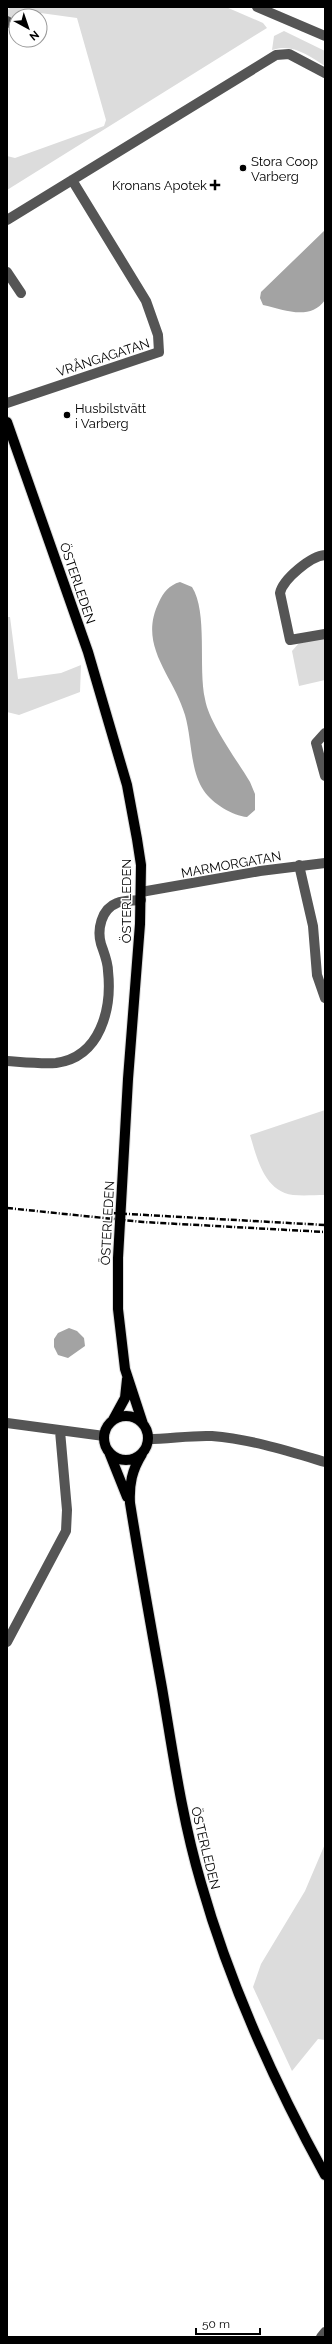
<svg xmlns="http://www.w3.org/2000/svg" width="332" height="2344" viewBox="0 0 332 2344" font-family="Raleway,sans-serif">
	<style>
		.green { fill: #dcdcdc }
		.water { fill: #a3a3a3 }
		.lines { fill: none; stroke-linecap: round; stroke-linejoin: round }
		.major-casing { stroke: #dbdbdb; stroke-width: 12 }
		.minor { stroke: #555; stroke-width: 10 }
		.major { stroke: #000; stroke-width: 10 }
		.rail { stroke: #000; stroke-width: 2.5; stroke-dasharray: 6 2 1 2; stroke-linecap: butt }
		.poi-dot { fill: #000; stroke: #fff; stroke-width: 1.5 }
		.labels { text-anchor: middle; stroke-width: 3; stroke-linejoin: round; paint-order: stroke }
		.poi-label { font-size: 13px; fill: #000; stroke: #fff; text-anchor: start }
		.street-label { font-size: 13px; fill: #000; stroke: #fff }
	</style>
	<rect width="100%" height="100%" fill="#fff"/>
	<path class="green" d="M10,7H226L263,23L267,28L7,190V156L15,158L104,126L106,120L77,18L26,11L7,20V11Z
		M284,31L325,51V66C308,55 292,43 272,50L274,36Z
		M7,617H10L18,679L61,673L81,665L80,692L19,715L7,712Z
		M325,638V680L299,686L292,651L299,643Z
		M325,1110V1195C315,1195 304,1196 293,1195C264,1191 257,1158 250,1135Z
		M325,1844V2040L318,2039L292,2071L253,1987L261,1964L305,1891Z"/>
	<path class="water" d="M325,230V300C310,321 285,310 263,305L260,298L261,292Z
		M180,582L192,587C208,612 198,668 205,699C209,723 237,760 250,782L255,794V810L247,817C233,816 212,803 204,791C190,771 192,739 185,715C174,676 137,646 159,602C163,593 169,585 180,582Z
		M69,1328L77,1331L84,1338L85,1346L68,1358L58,1355L54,1347V1339L58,1333Z"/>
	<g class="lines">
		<defs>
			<path id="major" d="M7,422L88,652L127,785L137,839L141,865L140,924L128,1079L118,1258V1309L125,1369L143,1424
				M104 1438a22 22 0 1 1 44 0a22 22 0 1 1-44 0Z
				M113,1420L125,1398L127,1379
				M109,1452L127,1497
				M142,1454C132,1470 129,1484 130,1503C140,1565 151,1627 162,1688C173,1753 182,1819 201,1883C230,1985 274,2082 325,2175"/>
		</defs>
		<use href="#major" class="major-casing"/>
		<path class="minor" d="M257,7L325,36
			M7,21L12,24
			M7,220L276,55L289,54L325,73
			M7,272L21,293
			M7,403L159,352L158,335L146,301L72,180
			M325,555C311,556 283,579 280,593L290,640L325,634
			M325,733L316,743L325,776
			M299,865L313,926L317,975L325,998
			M141,892L260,871L325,863
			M7,1061C22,1062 40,1064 56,1063C101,1057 112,1008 108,971C108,962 104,953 101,944C97,930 101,909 117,903C124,900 134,901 141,900
			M7,1423L104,1436
			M148,1439C169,1439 191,1435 212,1436C250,1439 288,1451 325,1462
			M7,1642L66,1531L67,1510L60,1431
			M321,2337L325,2332"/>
		<use href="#major" class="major"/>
		<path class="rail" d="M7,1208L143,1222L325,1232
			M110,1213L325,1225"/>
	</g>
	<g class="poi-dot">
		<circle cx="243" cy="168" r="4"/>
		<path d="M213 179h4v4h4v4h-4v4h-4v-4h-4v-4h4z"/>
		<circle cx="67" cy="415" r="4"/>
	</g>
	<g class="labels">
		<g class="poi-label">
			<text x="251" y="166">Stora Coop<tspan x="251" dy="15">Varberg</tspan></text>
			<text x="207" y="190" text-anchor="end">Kronans Apotek</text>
			<text x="75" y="413">Husbilstvätt<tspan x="75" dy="15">i Varberg</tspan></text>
		</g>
		<g class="street-label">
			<text transform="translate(103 357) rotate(-18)" y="5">VRÅNGAGATAN</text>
			<text transform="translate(78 583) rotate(71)" y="5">ÖSTERLEDEN</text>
			<text transform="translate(231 864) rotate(-10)" y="5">MARMORGATAN</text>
			<text transform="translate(126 901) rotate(-90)" y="5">ÖSTERLEDEN</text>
			<text transform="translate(107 1223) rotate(-87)" y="5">ÖSTERLEDEN</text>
			<text transform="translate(206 1848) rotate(76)" y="5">ÖSTERLEDEN</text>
		</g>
	</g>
	<rect width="332" height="2344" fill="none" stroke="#000000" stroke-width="16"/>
	<g transform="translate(28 28) rotate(140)"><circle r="19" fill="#ffffff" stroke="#999999"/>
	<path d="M0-3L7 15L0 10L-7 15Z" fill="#000000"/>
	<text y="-6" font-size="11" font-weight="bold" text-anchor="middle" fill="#000000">N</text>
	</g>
	<path d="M196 2328v6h64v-6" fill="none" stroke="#000000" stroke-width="2"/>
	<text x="202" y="2328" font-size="12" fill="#000000" stroke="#ffffff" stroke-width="3" paint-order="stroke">50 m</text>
</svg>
